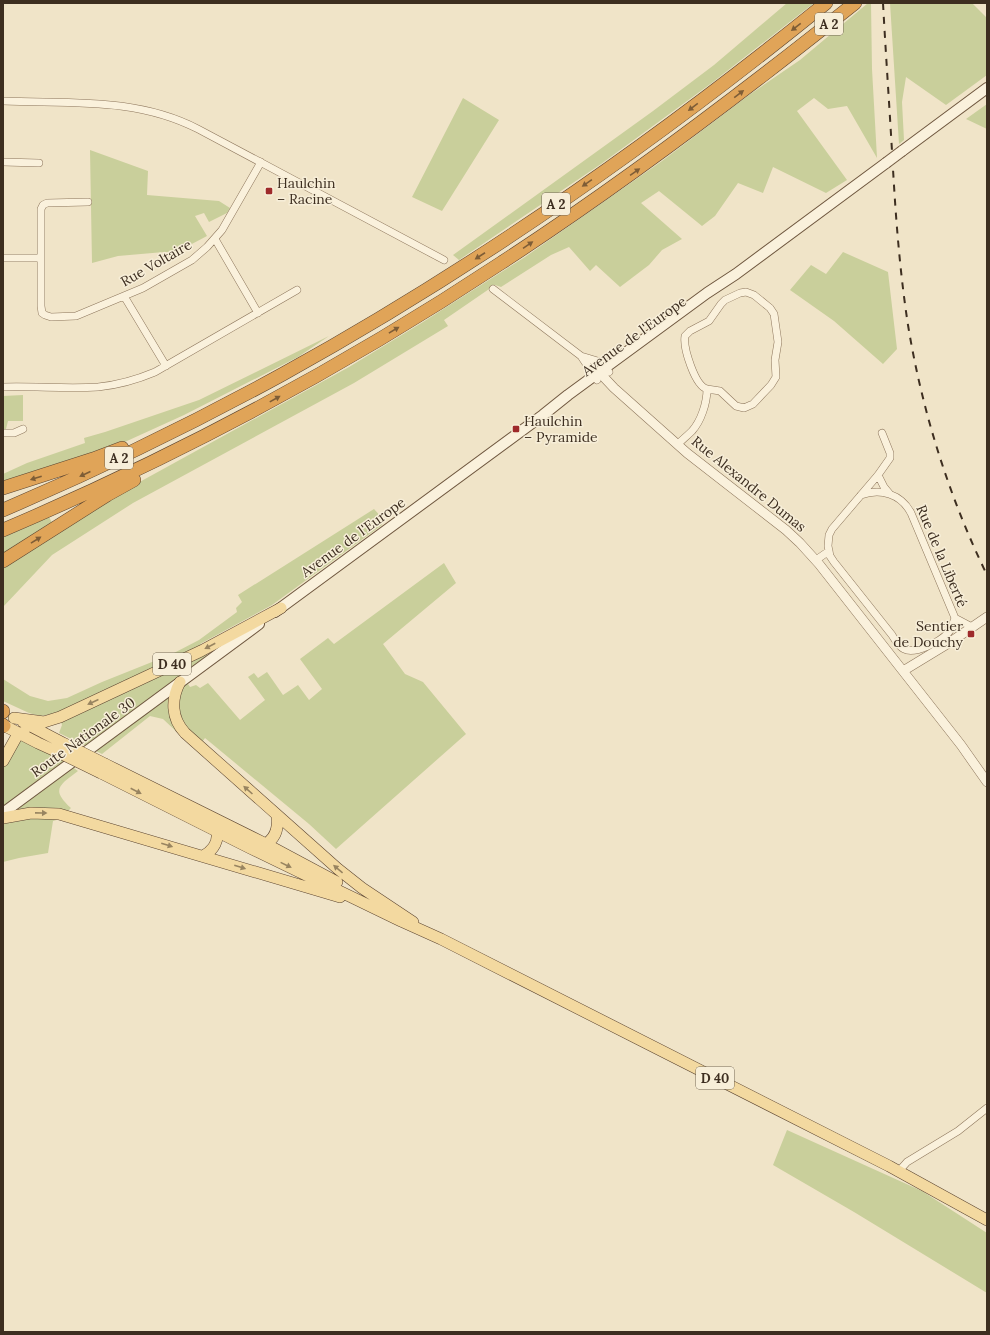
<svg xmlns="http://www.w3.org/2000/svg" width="990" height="1335" viewBox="0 0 990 1335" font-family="Lora,serif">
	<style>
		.green { fill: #c9cf9b }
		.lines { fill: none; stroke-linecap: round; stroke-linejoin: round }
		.minor-casing { stroke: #8d765c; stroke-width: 8 }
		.tertiary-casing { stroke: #8d765c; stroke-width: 10 }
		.secondary-casing { stroke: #6f573f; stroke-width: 12 }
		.primary-casing { stroke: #5b4430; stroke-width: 12 }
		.motorway-casing { stroke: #5b4430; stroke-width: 14 }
		.minor { stroke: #faf1dc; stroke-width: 7 }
		.tertiary { stroke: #faf1dc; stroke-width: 9 }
		.secondary { stroke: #faf1dc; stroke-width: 10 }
		.primary { stroke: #f3d9a0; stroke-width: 11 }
		.motorway { stroke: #e0a458; stroke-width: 13 }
		.rail { stroke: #3d2e20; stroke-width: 2; stroke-dasharray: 7 7; stroke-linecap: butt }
		.secondary-bridge-casing { stroke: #6f573f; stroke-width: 12; stroke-linecap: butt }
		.primary-bridge-casing { stroke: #5b4430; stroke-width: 12; stroke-linecap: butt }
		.secondary-bridge { stroke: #faf1dc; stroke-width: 10 }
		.primary-bridge { stroke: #f3d9a0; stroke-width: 11 }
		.oneway { fill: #7e5d36 }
		.oneway2 { fill: #988460 }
		.poi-dot { fill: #9e2a2b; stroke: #f7eed8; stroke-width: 1.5 }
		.labels { text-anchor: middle; stroke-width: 3; stroke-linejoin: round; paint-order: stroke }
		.shield { fill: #f7eed8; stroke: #756857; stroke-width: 1 }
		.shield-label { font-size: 13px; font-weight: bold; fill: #3d2e20 }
		.poi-label { font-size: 14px; fill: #3d2e20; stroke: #f7eed8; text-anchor: start }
		.street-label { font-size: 14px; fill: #3d2e20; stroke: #f7eed8 }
	</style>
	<rect width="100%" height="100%" fill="#f0e4c8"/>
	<path class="green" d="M787,3H814L713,82L601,164L459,260L453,255L653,111L714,65Z
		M868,3H871L872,69L877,158L847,106L828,109L814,98L797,111L847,180L826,193L773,167L763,193L738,183L715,216L702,226L659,191L641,203L682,239L662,250L649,265L620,287L596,265L590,271L569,247L551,255L501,287L495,285L444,320L448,326L354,383L133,503L52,555L3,607V537L49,517L57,532L105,501L349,367L423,322L525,257L662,161L749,95L800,60Z
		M890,3H972L987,18V75L946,105L906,77L902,102L904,140L899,144Z
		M463,98L499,120L442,211L412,197Z
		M987,103V129L966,119L987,104Z
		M90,150L148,171L147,195L219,201L230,208L227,213L209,222L204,213L195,216L207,236L169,256V252H164L118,256L92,263Z
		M843,252L888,272L897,349L883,364L834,321L790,290L811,265L826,274Z
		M329,336L298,357L184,415L116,446L3,484V474L27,463L85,443L84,438L105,432L199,400Z
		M23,395V421H8L6,429L3,430V396Z
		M374,509L383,519L382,525L272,605L200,644L207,655L182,675L190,687L196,685L200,688L208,683L240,720L265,700L248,677L254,673L258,678L267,672L283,695L298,685L309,700L322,689L300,659L328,638L334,644L444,563L456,583L383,644L405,674L423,682L466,734L336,849L309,824L205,738L196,750L163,719L150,716L102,754L59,733L62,725L58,713L40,716L29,713L3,701V679L30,696L48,701L67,698L102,682L172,654L199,640L237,612L236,608L242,602L238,595Z
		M20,741H27L57,756L78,771C60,785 50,789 71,808L60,819L53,821L48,853L19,858L3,862V766Z
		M787,1130L922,1191L987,1233V1293L854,1212L773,1165Z"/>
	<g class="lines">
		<defs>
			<path id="minor" d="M3,101C70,104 136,97 198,129L444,260
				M3,162L39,163
				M88,202L47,203L43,205L41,209V306L42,313L45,315L51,317L76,316L143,288L192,260L207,247L222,230L261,162
				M215,239L258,313
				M3,258H41
				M493,289L581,356L601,362L609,372
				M124,296L166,366
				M581,356L597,380
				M3,387C35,386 67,389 98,387C118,385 136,380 155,372L297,290
				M3,433H14L23,429
				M882,433L890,453V458L878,475L832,529L829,535L828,546L830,556L834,562L892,635C895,640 899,647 904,649C915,655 941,641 948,633C952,629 953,623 955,618
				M678,444C682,440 687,436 692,431C701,421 707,403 707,389C695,386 683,348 685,336L690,331L709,321L721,304L725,300L740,293L746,292L754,295L770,308L774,314L778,342L775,360L776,377L771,385L753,404L744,408L736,406L720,391L707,389
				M878,475L884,487L889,493
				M861,495C881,488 901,494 911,513L955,618L972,627
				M816,560L829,551
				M899,1171L907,1162L958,1131L987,1108"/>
			<path id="tertiary" d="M599,372L614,388L687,453L786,530L800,543L819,564L961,745L987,782
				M903,671L949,643L987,617"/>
			<path id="secondary" d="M902,151L987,88
				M275,612L543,415L568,395L707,293L736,274L886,163
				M3,813L259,624"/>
			<path id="primary" d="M180,682C171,699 171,718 185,733L338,869L362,888L413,922
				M14,718L44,722L60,717L201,651L281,608
				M23,722L65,744
				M3,725L38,743L60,753
				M3,761L18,734L24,732
				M105,764L266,844L337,882
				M101,773L250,848L401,921L441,939L889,1166L987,1220
				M3,818L31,813L59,814L340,897
				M259,847C274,842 279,831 277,816
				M203,856C214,850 220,840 216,827"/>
			<path id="motorway" d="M3,488L93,459L122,448
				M3,510C99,469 192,424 283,374C475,268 656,141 826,3
				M3,530C177,456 344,367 501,263C624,183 741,94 855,3
				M3,561L107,495L134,480
				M3,711V712
				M3,725L4,726"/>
		</defs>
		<use href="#minor" class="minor-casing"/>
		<use href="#tertiary" class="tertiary-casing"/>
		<use href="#secondary" class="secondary-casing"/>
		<use href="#primary" class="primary-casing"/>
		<use href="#motorway" class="motorway-casing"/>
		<use href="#minor" class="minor"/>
		<use href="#tertiary" class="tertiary"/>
		<use href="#secondary" class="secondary"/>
		<use href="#primary" class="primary"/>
		<use href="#motorway" class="motorway"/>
		<path class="rail" d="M883,3C886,58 890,114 893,169C896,221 900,273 908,325C922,411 949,497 987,575"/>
		<defs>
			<path id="secondary-bridge" d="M886,163L902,151"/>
			<path id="primary-bridge" d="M65,744L105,764
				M60,753L101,773"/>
		</defs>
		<use href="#secondary-bridge" class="secondary-bridge-casing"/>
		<use href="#primary-bridge" class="primary-bridge-casing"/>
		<use href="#secondary-bridge" class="secondary-bridge"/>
		<use href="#primary-bridge" class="primary-bridge"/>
	</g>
	<defs><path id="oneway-solid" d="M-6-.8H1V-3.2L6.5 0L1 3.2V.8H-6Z"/></defs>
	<g class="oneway">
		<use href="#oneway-solid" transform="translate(796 27) rotate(142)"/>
		<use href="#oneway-solid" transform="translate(739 94) rotate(-37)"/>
		<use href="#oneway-solid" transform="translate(693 107) rotate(143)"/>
		<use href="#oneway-solid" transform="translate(635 172) rotate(-35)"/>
		<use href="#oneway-solid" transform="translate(587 183) rotate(145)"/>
		<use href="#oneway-solid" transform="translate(528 245) rotate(-34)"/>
		<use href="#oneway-solid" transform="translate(480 256) rotate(147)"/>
		<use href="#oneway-solid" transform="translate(394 330) rotate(-31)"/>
		<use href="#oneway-solid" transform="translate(275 399) rotate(-29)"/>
		<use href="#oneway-solid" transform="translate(85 474) rotate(155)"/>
		<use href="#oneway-solid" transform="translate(36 478) rotate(162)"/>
		<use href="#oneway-solid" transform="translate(36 540) rotate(-32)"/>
	</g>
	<g class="oneway2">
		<use href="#oneway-solid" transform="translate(210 646) rotate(152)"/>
		<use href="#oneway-solid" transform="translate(93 702) rotate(155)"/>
		<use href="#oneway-solid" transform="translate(248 790) rotate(-138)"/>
		<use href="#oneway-solid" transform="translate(136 791) rotate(27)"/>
		<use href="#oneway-solid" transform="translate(41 813) rotate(1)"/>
		<use href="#oneway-solid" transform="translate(167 845) rotate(17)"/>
		<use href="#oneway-solid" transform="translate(286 865) rotate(26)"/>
		<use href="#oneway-solid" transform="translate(240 867) rotate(17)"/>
		<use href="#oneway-solid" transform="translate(338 869) rotate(-140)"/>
	</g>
	<g class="poi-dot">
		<rect x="265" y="187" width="8" height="8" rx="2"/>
		<rect x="512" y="425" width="8" height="8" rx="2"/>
		<rect x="967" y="630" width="8" height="8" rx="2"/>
	</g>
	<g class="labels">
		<g class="shield">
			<rect x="815" y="13" width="28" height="22" rx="3"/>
			<rect x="542" y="193" width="28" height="22" rx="3"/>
			<rect x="105" y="447" width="28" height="22" rx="3"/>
			<rect x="153" y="653" width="38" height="22" rx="3"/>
			<rect x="696" y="1067" width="38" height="22" rx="3"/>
		</g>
		<g class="shield-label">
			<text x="829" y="29">A 2</text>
			<text x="556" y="209">A 2</text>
			<text x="119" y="463">A 2</text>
			<text x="172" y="669">D 40</text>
			<text x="715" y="1083">D 40</text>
		</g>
		<g class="poi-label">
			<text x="277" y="188">Haulchin<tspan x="277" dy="16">– Racine</tspan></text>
			<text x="524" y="426">Haulchin<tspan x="524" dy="16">– Pyramide</tspan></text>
			<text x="963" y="631" text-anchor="end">Sentier<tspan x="963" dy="16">de Douchy</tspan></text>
		</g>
		<g class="street-label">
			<text transform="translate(156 263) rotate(-30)" y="5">Rue Voltaire</text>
			<text transform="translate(634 336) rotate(-36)" y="5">Avenue de l'Europe</text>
			<text transform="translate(749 484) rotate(39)" y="5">Rue Alexandre Dumas</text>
			<text transform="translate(353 537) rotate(-36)" y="5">Avenue de l'Europe</text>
			<text transform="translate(942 556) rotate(67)" y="5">Rue de la Liberté</text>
			<text transform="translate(83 737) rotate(-36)" y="5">Route Nationale 30</text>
		</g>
	</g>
	<rect width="990" height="1335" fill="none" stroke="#3d2e20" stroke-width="8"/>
</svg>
